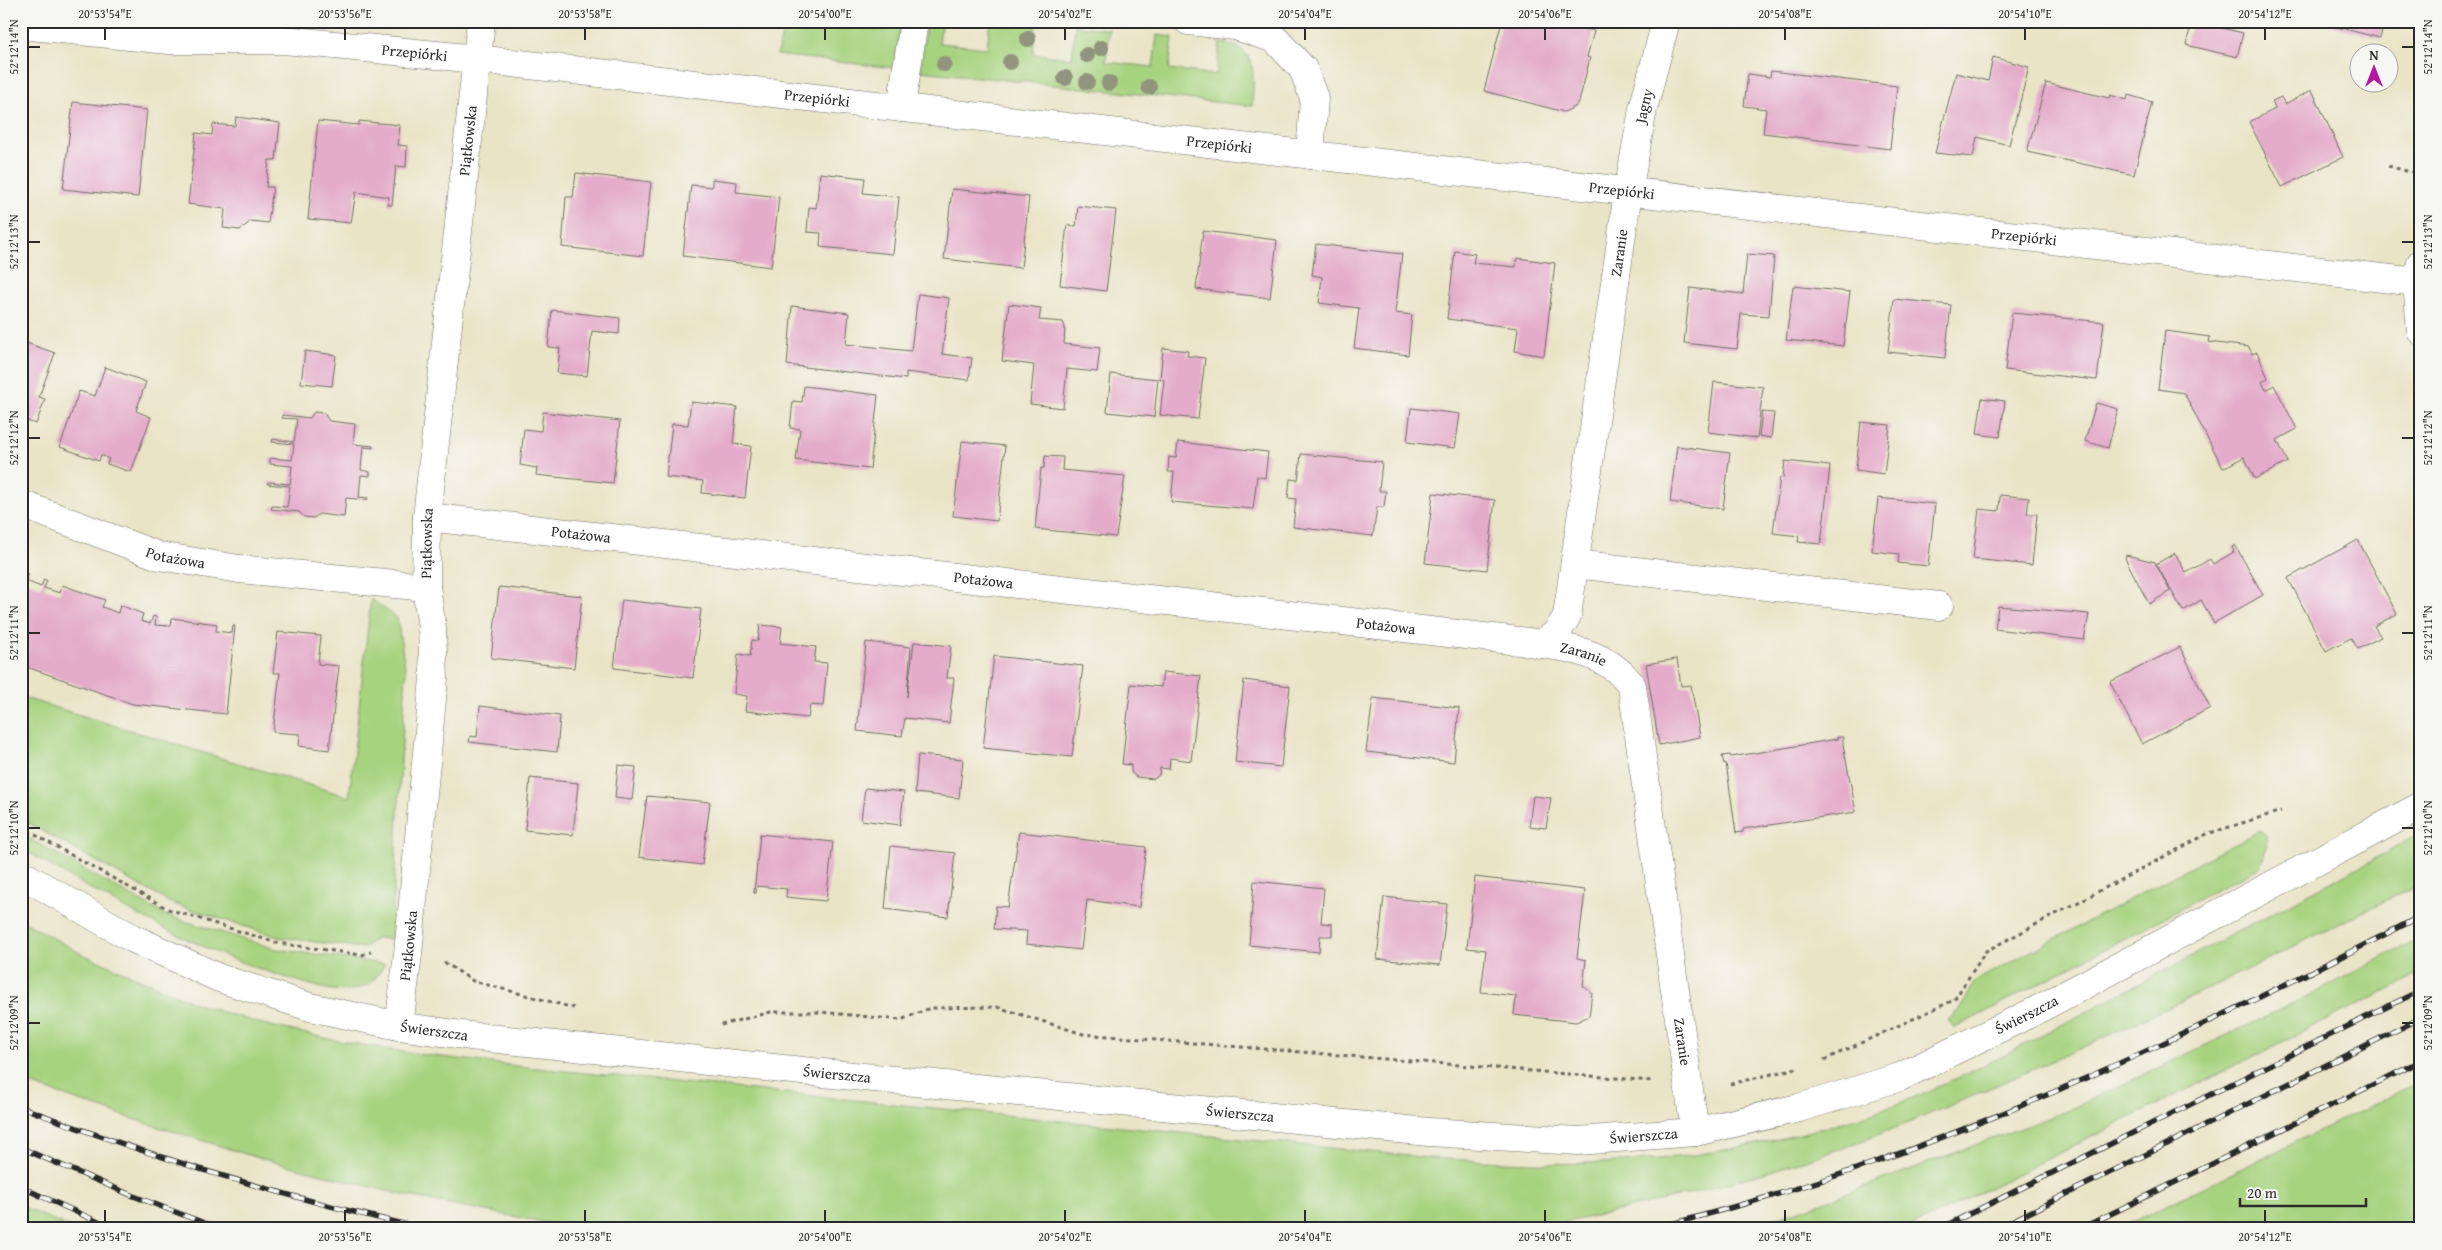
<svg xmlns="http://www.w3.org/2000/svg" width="2442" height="1250" viewBox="0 0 2442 1250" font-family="'Gentium Book Plus',serif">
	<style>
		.green { fill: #a7d37f; stroke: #697f55 }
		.building { fill: #e4acca }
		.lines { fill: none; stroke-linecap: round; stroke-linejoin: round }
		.minor-casing { stroke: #6e6c62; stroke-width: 29 }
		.path { stroke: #6e6c62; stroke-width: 3; stroke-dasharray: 4 4; stroke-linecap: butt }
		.minor { stroke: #fff; stroke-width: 28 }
		.rail-casing { stroke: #2b2b2b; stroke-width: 5.5 }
		.rail { stroke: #f6f6f2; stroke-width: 4; stroke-dasharray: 11; stroke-linecap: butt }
		.tree { fill: #92957d }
		.ticks { fill: none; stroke: #2b2b2b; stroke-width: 2 }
		.labels { text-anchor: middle; stroke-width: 4.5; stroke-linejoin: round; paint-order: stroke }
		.street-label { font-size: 15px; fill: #2b2b2b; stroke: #f6f6f2 }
		.neatline { fill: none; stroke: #2b2b2b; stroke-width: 2 }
		.ticks-label { font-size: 12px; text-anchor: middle; fill: #2b2b2b }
	</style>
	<rect width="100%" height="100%" fill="#f6f6f2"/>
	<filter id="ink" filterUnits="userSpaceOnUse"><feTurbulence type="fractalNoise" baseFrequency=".02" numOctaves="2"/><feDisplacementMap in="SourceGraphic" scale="10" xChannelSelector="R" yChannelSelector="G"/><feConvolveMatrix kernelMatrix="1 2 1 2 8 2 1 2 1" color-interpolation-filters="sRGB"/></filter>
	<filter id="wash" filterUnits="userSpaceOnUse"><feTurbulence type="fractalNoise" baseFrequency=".0096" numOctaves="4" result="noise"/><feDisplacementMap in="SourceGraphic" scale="20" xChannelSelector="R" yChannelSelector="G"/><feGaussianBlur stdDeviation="1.12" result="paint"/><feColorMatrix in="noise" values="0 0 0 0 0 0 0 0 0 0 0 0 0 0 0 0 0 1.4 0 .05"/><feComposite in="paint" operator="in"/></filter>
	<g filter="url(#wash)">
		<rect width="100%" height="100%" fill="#eae4c7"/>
		<path class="green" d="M786,21H901L894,68L777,55Z
			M926,21H942L939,43L987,48L990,21L1036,22L1033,54L1072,58L1075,26L1109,29L1106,62L1153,67L1157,35L1173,37L1169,69L1216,75L1220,43C1259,46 1254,76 1252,106L921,71Z
			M371,599L397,618L406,673L391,939L376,938L364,948L278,937L171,903L21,819V697L349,797Z
			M2259,831L2266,835L2267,846L2260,867L1955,1028L1947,1021L1961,1009L1975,981Z
			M21,834L165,915L276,949L385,964C378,975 371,986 358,989C337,994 318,987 298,981C199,953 109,901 21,848Z
			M2421,834V883C2278,954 2137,1026 1990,1088C1933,1113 1875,1138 1815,1157C1723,1187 1626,1211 1530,1229H579L398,1194L252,1156L133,1119L21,1081V920L80,953L197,1004L262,1024L334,1040L410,1053L516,1066L1430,1158C1485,1161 1539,1165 1593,1163C1689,1161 1784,1142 1875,1112C1920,1097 1964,1075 2007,1054Z
			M2421,937V973L1907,1229H1742L1821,1203L2066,1111L2291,1005Z
			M2421,1081V1229H2118L2398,1092Z
			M21,1206L73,1229H21Z"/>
		<g id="blocks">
			<path class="building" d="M1502,21H1555L1594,31L1587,57L1590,58L1579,102L1575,107L1564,112L1484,91Z
				M2192,21L2243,33L2237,57L2186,45Z
				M2313,21H2385L2380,38Z
				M1993,57L2029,67L2009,145L1977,137L1973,157L1935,153L1956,73L1988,81Z
				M1771,71L1897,86L1890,149L1763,133L1766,109L1744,106L1748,74L1770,77Z
				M2046,83L2109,98L2110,95L2127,100L2128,95L2152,102L2134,175L2027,152Z
				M2312,90L2343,157L2282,187L2249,122L2275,109L2272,101L2281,97L2285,104Z
				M73,102L147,110L138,197L63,189Z
				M21,107L27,108L23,147H21Z
				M236,117L280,123L276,160H269L266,187H273L268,223L251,221L240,230L223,228L225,209L188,204L196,133L212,135L213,124L235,126Z
				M318,121L359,125V121L400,125L398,145L407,146L406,167L396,166L392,205H388L389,197L356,192L351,223L308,219Z
				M576,173L651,182L643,256L562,247L566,197H573Z
				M820,173L865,178L863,193L899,197L893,254L820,247L821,233L807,232L809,207L816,208Z
				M712,179L737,182L736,192L779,197L771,267L683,256L691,185L712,187Z
				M952,189L1029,197L1021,268L944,259Z
				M1078,206L1116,210L1106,291L1060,285L1067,225L1076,226Z
				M1203,231L1277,240L1270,298L1196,289Z
				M1316,244L1402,254L1395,313L1412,315L1408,355L1354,348L1359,308L1319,303L1322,277L1312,275Z
				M1455,251L1475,254L1473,263L1516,267L1517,258L1555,263L1544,356L1515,351L1518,328L1447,319Z
				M1747,254L1774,256L1769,316L1741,314L1737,349L1684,343L1690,288L1743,294Z
				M1793,286L1850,292L1843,346L1786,340Z
				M918,294L949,298L942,354L972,358L969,380L906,372V379L787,365L792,306L849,313L846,344L911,351Z
				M1894,299L1951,305L1945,358L1888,352Z
				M1009,304L1041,308L1039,320L1063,322L1065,327L1064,344L1100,348L1097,372L1067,369L1063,408L1030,404L1034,365L1002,361Z
				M552,310L620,318L619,334L592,331L587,376L557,373L560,348L548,347Z
				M2012,313L2104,322L2097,380L2005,370Z
				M2165,331L2210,337L2209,342L2249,347L2252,354L2257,352L2268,378L2262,382L2266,390L2274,385L2297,429L2277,440L2288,462L2255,479L2244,457L2223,468L2184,393L2158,389Z
				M21,341L55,353L39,397L45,399L36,424L21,419Z
				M1163,348L1188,351L1187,356L1205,358L1198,419L1160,415L1164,380L1160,379Z
				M305,351L336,355L332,386L301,383Z
				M105,367L146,382L136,411L151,417L131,472L107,464L109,459L101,455L99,461L60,447L79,391L95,396Z
				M1111,374L1158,379L1154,417L1107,412Z
				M1714,382L1763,387L1757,438L1708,432Z
				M804,386L878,395L870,469L796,460L800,429L790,428L793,401L802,402Z
				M1982,398L2005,401L2000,437L1977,434Z
				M691,402L737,407L733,444L751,446L745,498L702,493L703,481L666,477L672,424L688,425Z
				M2096,403L2118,409L2108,448L2085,441Z
				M1411,408L1460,414L1455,448L1407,442Z
				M314,412L324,413L329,421L355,424L353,444L373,446V448L363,447L361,470L370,472V476L361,475L359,497L368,498L367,500L346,498L344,517L319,514L314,518L304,517L299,512L271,509L272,506L287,507L290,486L267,484L268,482L290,484L292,466L270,464V458L292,460L294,444L272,442L273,439L294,442L297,419L282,418V415L310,418Z
				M543,412L620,421L613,483L536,475L537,468L520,465L524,429L541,431Z
				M1762,412L1774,413L1771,438L1759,436Z
				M1861,422L1890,425L1884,474L1856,470Z
				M962,441L1005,446L997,521L953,516Z
				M1178,442L1268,452L1265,478L1257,476L1253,509L1171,502L1174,472H1168L1169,457L1176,458Z
				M1677,446L1730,453L1723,509L1670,502Z
				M1301,454L1382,462L1379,491H1386L1384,507H1377L1373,536L1293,527L1296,499L1288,498L1290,479L1298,480Z
				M1045,456L1063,457L1062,470L1125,476L1116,537L1035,529L1041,468H1044Z
				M1785,461L1830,466L1821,544L1798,542L1799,536L1773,533L1780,477L1783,478Z
				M1433,493L1495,500L1487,570L1425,563Z
				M2000,495L2029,498L2027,514H2037L2032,565L1973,559L1979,509L1999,511Z
				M1878,498L1935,504L1928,566L1898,563L1899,554L1872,551Z
				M2358,540L2397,614L2374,626L2381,637L2358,649L2351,638L2326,651L2288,578Z
				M2235,545L2263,595L2214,623L2201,600L2183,611L2156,564L2175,553L2186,573L2210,559L2213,564L2234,552L2232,547Z
				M2126,555L2155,562L2170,591L2149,604L2125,558Z
				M21,572L29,574L26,581L41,587L44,579L47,581L44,588L60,593L62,585L105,600L102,607L118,613L120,605L143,614L141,621L150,624L153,616L156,617L155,625L171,626L172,618L217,624L216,631L232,633L233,626H235L226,714L133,704L21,665Z
				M499,587L582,596L574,668L491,658Z
				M622,600L701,609L693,678L614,668Z
				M1998,606L2089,614L2084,640L1995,629Z
				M760,625L782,627L780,643L816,647L814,662L827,663L823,706L810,705L808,718L745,711L747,696L734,694L738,654L750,656L752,640L758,641Z
				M278,632L321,636L318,664L339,666L329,750L299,746L300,734L273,732L280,673H273Z
				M866,642L911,647L907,697L914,642L951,646L947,678H954L949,723L905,718L902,736L857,731Z
				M2180,647L2210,708L2142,744L2110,682Z
				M994,656L1083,666L1072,757L983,748Z
				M1677,659L1681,686L1691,685L1700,737L1659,745L1646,664Z
				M1163,672L1201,676L1191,761L1170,758L1169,769L1160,768L1159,775L1154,779L1136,777L1131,772V765L1122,764L1131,684L1161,687Z
				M1244,680L1290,686L1281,767L1235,762Z
				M1373,698L1459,708L1454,762L1366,752Z
				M480,706L560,716L557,752L469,742L470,736L477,737Z
				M1837,737H1843V744L1856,812L1743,829V832L1736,833L1726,763L1724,764L1722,756L1730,755L1731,757L1837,739Z
				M918,755L963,759L959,798L915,793Z
				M618,765L636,767L632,800L615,798Z
				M530,778L578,783L573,835L525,830Z
				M865,788L904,792L900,825L861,820Z
				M647,796L710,802L702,865L639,857Z
				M1533,796L1551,798L1546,828L1529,826Z
				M1019,832L1146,847L1139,907L1087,900L1081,950L1026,944L1027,931L994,929L996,906L1008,907Z
				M760,834L833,842L826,901L786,897L787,889L757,886L756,893H754Z
				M891,846L955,853L948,917L885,909Z
				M1475,877L1585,890L1577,958L1586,960L1583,986L1592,993L1589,1016L1576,1022L1514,1015L1516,996L1481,992L1486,950L1467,948Z
				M1254,881L1324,888L1321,923L1332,924V936H1320L1319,952L1249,945Z
				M1384,897L1447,904L1440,965L1377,959Z"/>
		</g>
	</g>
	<g filter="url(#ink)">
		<use href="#blocks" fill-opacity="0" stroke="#6e6c62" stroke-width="1"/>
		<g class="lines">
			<defs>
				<g id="minor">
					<path d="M1188,21L1235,26L1275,39L1303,69L1314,98L1310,155"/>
					<path id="s1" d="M21,25L169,40H284L477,59L2417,282"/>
					<path d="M901,108L914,21"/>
					<path d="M2421,263L2417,282L2421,331"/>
					<path id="s2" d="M21,504L159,556L239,569L426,587"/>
					<path id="s3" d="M427,517L1519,641C1560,646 1607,650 1632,686L1695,1132"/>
					<path d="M1575,564L1939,606"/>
					<path id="s4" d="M1541,644L1556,634L1567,616L1628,192L1643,109L1666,21"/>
					<path id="s5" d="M21,874L132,938L219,978L310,1007L399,1026L470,1036L812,1072L1429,1132L1578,1141L1695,1132L1799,1108L1900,1077L2033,1012L2421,806"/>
					<path id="s6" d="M399,1026L408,954L434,678L432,628L426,587L427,517L481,21"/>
				</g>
			</defs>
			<use href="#minor" class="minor-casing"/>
			<path class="path" d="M2388,166L2421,175
				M21,827L168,909L277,943L362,955L371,952
				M444,962L473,981L574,1008
				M721,1025L771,1012H820L901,1020L930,1008L997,1007L1083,1034L1652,1081
				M1824,1060L1954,1000L1986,951L2207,834L2281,811
				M1730,1084L1797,1068"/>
			<use href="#minor" class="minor"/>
			<defs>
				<path id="rail" d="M21,1107C153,1158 288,1198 425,1229
					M21,1148L131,1195L220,1229
					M21,1187L114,1229
					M1653,1229C1727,1209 1801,1189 1873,1163C2062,1096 2242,1008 2421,916
					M1939,1229L2421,990
					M1996,1229L2421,1018
					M2080,1229L2421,1061"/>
			</defs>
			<use href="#rail" class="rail-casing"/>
			<use href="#rail" class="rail"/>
		</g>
		<g class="tree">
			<circle cx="1028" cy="39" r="8"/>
			<circle cx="1101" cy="48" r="8"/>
			<circle cx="1087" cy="55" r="8"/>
			<circle cx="1010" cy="62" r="8"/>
			<circle cx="944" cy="64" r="8"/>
			<circle cx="1065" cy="78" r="8"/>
			<circle cx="1087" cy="82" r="8"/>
			<circle cx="1109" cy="83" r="8"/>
			<circle cx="1149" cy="87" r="8"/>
		</g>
	</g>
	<path class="ticks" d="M105,28V40M345,28V40M585,28V40M825,28V40M1065,28V40M1305,28V40M1545,28V40M1785,28V40M2025,28V40M2265,28V40M28,47H40M2402,47H2414M28,242H40M2402,242H2414M28,438H40M2402,438H2414M28,633H40M2402,633H2414M28,828H40M2402,828H2414M28,1023H40M2402,1023H2414M105,1210V1222M345,1210V1222M585,1210V1222M825,1210V1222M1065,1210V1222M1305,1210V1222M1545,1210V1222M1785,1210V1222M2025,1210V1222M2265,1210V1222"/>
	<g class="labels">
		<g class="street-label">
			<text dy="5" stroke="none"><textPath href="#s1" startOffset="395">Przepiórki</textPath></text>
			<text dy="5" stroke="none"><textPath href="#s1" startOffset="800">Przepiórki</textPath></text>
			<text dy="5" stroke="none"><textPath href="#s4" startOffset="555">Jagny</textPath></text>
			<text dy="5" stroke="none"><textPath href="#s6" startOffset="890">Piątkowska</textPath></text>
			<text dy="5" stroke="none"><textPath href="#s1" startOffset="1205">Przepiórki</textPath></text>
			<text dy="5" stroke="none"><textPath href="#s1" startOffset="1610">Przepiórki</textPath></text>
			<text dy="5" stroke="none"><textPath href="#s1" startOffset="2015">Przepiórki</textPath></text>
			<text dy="5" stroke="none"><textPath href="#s4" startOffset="406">Zaranie</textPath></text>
			<text dy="5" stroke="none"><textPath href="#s3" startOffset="155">Potażowa</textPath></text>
			<text dy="5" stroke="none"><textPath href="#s6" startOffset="485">Piątkowska</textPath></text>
			<text dy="5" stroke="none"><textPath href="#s2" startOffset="164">Potażowa</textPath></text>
			<text dy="5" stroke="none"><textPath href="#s3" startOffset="560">Potażowa</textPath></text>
			<text dy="5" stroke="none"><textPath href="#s3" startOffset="965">Potażowa</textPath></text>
			<text dy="5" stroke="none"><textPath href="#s3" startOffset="1165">Zaranie</textPath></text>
			<text dy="5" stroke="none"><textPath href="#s6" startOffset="81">Piątkowska</textPath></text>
			<text dy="5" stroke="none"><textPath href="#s5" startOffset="2066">Świerszcza</textPath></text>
			<text dy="5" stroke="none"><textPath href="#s5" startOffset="446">Świerszcza</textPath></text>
			<text dy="5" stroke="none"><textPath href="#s3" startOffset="1584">Zaranie</textPath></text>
			<text dy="5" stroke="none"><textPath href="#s5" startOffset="851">Świerszcza</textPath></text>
			<text dy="5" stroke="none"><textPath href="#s5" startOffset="1256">Świerszcza</textPath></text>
			<text dy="5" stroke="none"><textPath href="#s5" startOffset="1661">Świerszcza</textPath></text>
		</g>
	</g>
	<rect width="2442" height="1250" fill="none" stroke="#f6f6f2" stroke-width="55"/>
	<g transform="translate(2374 68)"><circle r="24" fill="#f6f6f2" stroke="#a5a5a2"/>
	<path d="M0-4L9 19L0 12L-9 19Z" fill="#b5179e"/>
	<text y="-8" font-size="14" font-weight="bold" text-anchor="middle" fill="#2b2b2b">N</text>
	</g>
	<path d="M2240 1198v8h126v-8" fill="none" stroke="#2b2b2b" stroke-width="2.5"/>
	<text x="2247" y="1198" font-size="15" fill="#2b2b2b" stroke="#f6f6f2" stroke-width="4" paint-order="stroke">20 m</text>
	<rect x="28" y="28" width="2386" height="1194" class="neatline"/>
	<g class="ticks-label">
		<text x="105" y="18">20°53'54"E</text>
		<text x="345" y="18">20°53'56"E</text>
		<text x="585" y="18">20°53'58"E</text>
		<text x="825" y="18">20°54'00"E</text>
		<text x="1065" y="18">20°54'02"E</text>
		<text x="1305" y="18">20°54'04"E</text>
		<text x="1545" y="18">20°54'06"E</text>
		<text x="1785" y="18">20°54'08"E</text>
		<text x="2025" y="18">20°54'10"E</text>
		<text x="2265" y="18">20°54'12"E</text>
		<text transform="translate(14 47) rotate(-90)" y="4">52°12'14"N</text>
		<text transform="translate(2428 47) rotate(-90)" y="4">52°12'14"N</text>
		<text transform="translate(14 242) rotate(-90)" y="4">52°12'13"N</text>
		<text transform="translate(2428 242) rotate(-90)" y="4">52°12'13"N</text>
		<text transform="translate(14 438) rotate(-90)" y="4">52°12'12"N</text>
		<text transform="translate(2428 438) rotate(-90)" y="4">52°12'12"N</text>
		<text transform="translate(14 633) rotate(-90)" y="4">52°12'11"N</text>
		<text transform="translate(2428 633) rotate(-90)" y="4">52°12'11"N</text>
		<text transform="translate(14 828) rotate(-90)" y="4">52°12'10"N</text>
		<text transform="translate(2428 828) rotate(-90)" y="4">52°12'10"N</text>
		<text transform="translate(14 1023) rotate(-90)" y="4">52°12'09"N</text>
		<text transform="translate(2428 1023) rotate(-90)" y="4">52°12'09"N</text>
		<text x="105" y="1241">20°53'54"E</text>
		<text x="345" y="1241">20°53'56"E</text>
		<text x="585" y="1241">20°53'58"E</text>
		<text x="825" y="1241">20°54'00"E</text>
		<text x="1065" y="1241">20°54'02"E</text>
		<text x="1305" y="1241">20°54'04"E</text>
		<text x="1545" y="1241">20°54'06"E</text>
		<text x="1785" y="1241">20°54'08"E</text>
		<text x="2025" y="1241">20°54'10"E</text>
		<text x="2265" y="1241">20°54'12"E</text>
	</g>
</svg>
